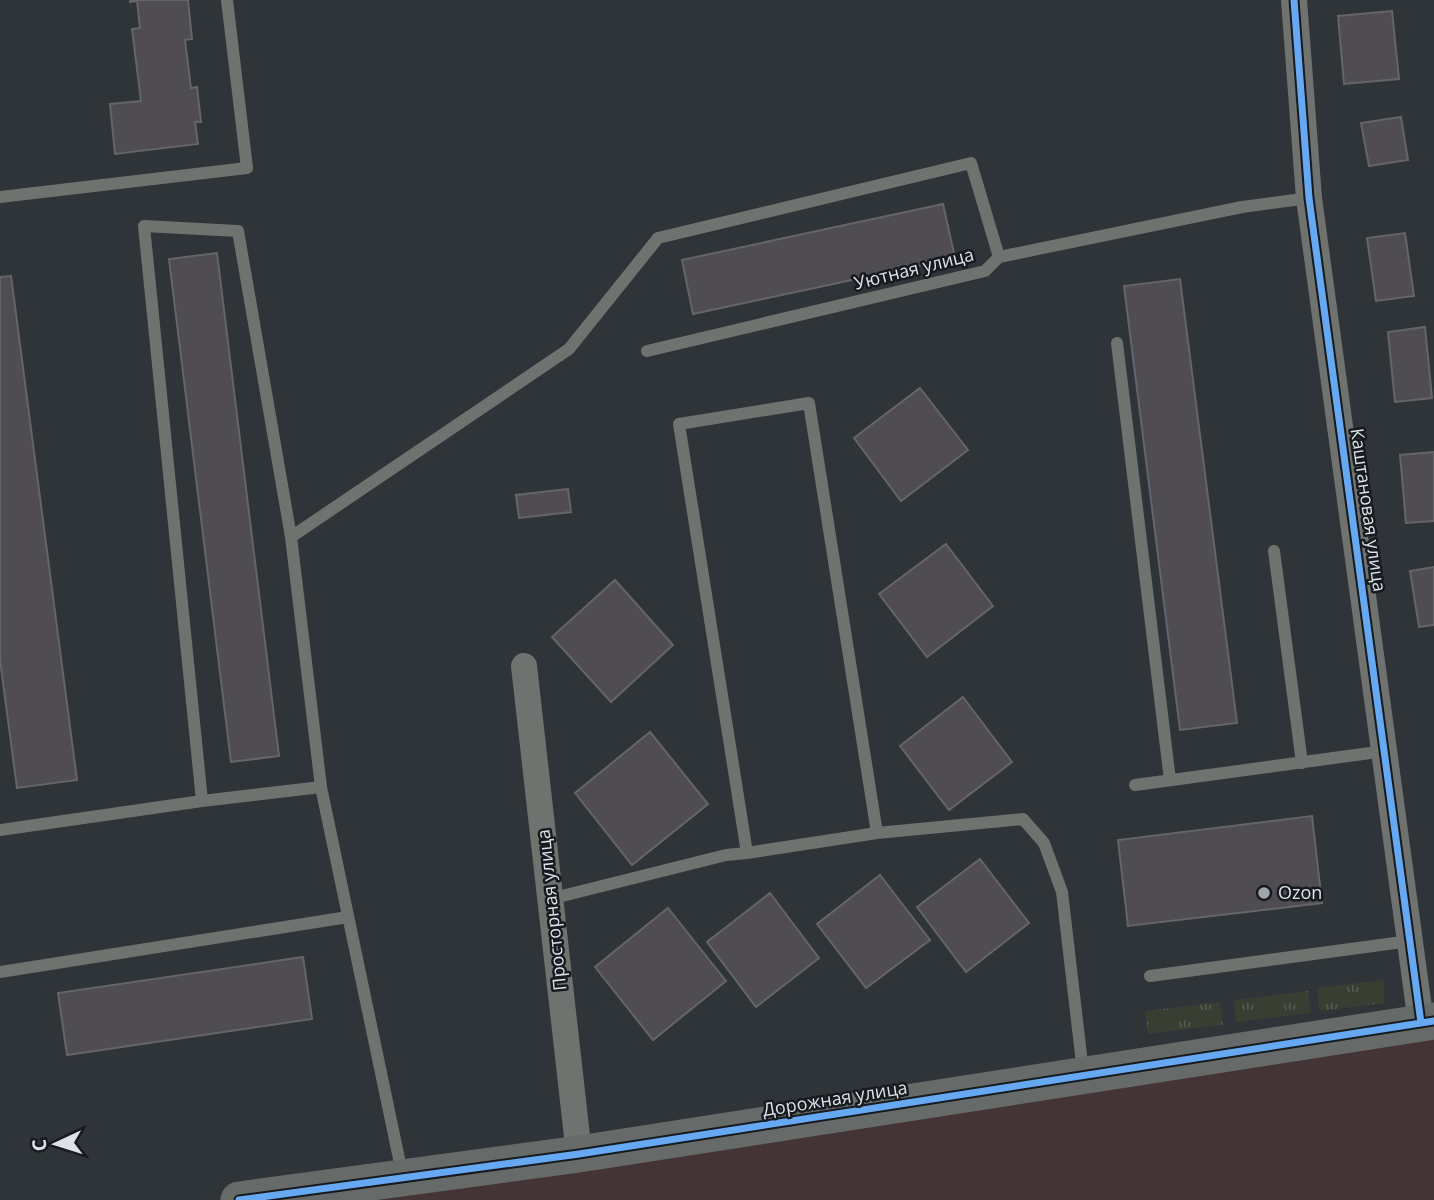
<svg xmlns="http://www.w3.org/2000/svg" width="1434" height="1200" viewBox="0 0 1434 1200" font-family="'Open Sans',sans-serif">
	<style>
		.industrial { fill: #453435 }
		.grass { fill: url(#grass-tufts) }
		.building { fill: #4f4c52; stroke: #656569; stroke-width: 2 }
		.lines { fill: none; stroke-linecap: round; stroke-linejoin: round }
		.lane { stroke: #6f726f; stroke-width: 12 }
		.street { stroke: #6f726f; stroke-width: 26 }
		.secondary { stroke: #666b6a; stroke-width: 37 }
		.cycleway-casing { stroke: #171b1f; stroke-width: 11 }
		.cycleway { stroke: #66a8f1; stroke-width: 7 }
		.poi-dot { fill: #a0a5ab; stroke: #171b1f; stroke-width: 2.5 }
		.labels { text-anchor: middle; stroke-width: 5; stroke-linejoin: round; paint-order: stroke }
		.street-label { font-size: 18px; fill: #dde2e9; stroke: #171b1f }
		.poi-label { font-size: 18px; fill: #dde2e9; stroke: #171b1f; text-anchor: start }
	</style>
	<defs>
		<pattern id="grass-tufts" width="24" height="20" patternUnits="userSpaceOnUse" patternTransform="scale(1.75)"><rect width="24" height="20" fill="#383e31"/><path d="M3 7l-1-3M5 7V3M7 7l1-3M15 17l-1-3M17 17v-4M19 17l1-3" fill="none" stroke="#545a4f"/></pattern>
	</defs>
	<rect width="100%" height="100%" fill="#2f3439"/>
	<path class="industrial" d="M1434,1023V1200H227Z"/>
	<path class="grass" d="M1383,980L1385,1003L1319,1011L1317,988Z
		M1308,991L1311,1013L1236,1022L1234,1000Z
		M1220,1002L1223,1025L1148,1034L1145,1011Z"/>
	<path class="building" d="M130,0H188L192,39L185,40L191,88L197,87L201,122H195L198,144L115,154L110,104L141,101L132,29L140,28L137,1L130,2Z
		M1392,11L1399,79L1344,84L1338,16Z
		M1401,117L1408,160L1369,166L1361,123Z
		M943,204L955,258L693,314L682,260Z
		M1405,233L1414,296L1376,301L1367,238Z
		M217,253L279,756L231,762L169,259Z
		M11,276L77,780L17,788L0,660V277Z
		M1180,279L1237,723L1180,730L1124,286Z
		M1425,327L1432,398L1395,402L1388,332Z
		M920,388L968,450L901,501L854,438Z
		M1434,452V521L1406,523L1400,455Z
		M568,489L571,512L519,518L516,495Z
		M946,544L993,606L927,657L879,594Z
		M1434,567V625L1419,627L1410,571Z
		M615,580L673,645L611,702L552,637Z
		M963,697L1012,762L949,810L900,746Z
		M650,732L708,804L632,865L575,793Z
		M1312,816L1322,903L1128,926L1118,840Z
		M980,859L1029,923L966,972L917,907Z
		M880,875L930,940L866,988L817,924Z
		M770,893L819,958L756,1007L707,942Z
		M668,908L726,981L653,1040L595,967Z
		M303,957L312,1019L67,1055L58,993Z"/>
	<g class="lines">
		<path class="lane" d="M0,197L247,168L227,0
			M1117,343L1170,780
			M647,351L985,271L999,257L1242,207L1309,198
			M291,537L569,349L658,238L971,163L999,257
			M1274,551L1302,763
			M1135,785L1385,751
			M321,787L202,801L144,226L238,231L291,537L321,787L402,1173
			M0,830L202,801
			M877,833L1023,819L1044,843L1062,892L1083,1072
			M550,899L726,855L747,853L877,833L809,403L679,424L747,853
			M0,972L348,917
			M1150,976L1410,941"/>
		<path class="street" d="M1294,0L1309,198L1421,1023
			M524,666L579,1154"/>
		<path class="secondary" d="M239,1200L579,1154L1434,1021"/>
		<defs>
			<path id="cycleway" d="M1294,0L1309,198L1421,1023
				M239,1200L579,1154L1434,1021"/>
		</defs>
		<use href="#cycleway" class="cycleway-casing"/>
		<use href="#cycleway" class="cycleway"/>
	</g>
	<circle class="poi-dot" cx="1264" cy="893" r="7"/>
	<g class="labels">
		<g class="street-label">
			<text transform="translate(914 269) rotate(-14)" y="6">Уютная улица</text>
			<text transform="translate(1368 510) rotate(82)" y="6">Каштановая улица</text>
			<text transform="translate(552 910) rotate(-96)" y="6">Просторная улица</text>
			<text transform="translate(835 1099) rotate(-9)" y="6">Дорожная улица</text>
		</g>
		<g class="poi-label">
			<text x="1278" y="899">Ozon</text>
		</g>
	</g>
	<g transform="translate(56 1144) rotate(266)" stroke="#171b1f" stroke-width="5" paint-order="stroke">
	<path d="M0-5L12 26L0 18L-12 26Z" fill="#dde2e9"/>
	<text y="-10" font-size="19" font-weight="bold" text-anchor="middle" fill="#dde2e9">С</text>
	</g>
</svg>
